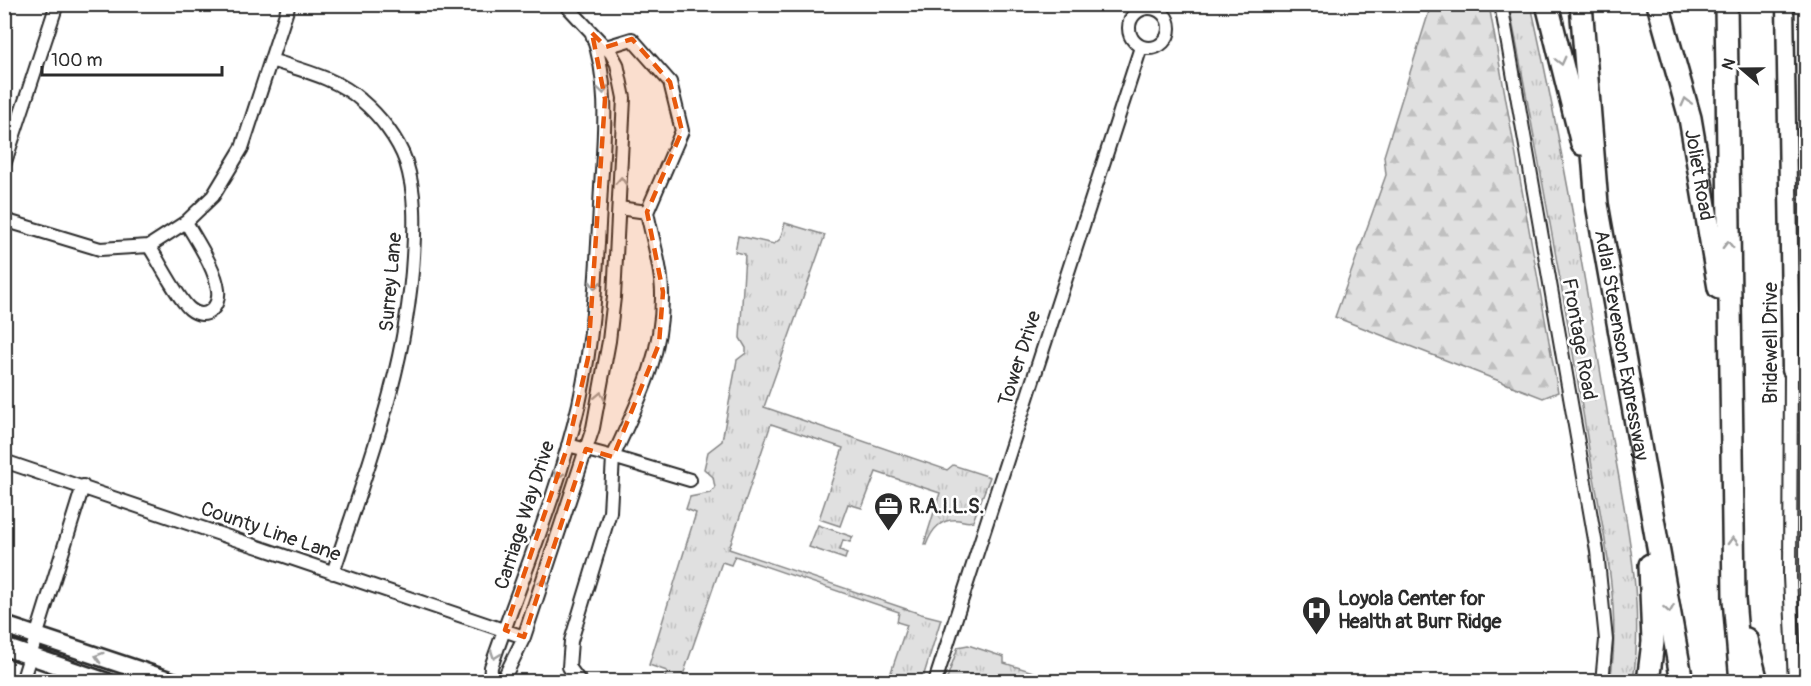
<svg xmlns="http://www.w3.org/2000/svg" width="1811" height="686" viewBox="0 0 1811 686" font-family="Pangolin,sans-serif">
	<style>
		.grass { fill: url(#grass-tufts); stroke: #868686; stroke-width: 1.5 }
		.forest { fill: url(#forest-firs); stroke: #868686; stroke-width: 1.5 }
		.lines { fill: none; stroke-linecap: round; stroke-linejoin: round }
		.street-casing { stroke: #2b2b2b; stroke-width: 16 }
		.secondary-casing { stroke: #2b2b2b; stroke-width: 21 }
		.highway-casing { stroke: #2b2b2b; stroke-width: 26 }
		.street { stroke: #fff; stroke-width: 12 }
		.secondary { stroke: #fff; stroke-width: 16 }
		.highway { stroke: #fff; stroke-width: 21 }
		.oneway { stroke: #a0a0a0 }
		.marked { fill: #e8590c; fill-opacity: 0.2; stroke: #e8590c; stroke-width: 4.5; stroke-dasharray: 12 8; stroke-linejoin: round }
		.labels { text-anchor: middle; stroke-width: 5; stroke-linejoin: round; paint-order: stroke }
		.street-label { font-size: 20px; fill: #2b2b2b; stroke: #fff }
		.poi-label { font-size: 20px; font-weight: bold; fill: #2b2b2b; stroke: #fff; text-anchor: start }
	</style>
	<defs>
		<pattern id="grass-tufts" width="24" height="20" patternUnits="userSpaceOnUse" patternTransform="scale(1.5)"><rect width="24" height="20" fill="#e0e0e0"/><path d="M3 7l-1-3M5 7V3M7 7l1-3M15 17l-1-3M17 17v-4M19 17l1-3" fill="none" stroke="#c0c0c0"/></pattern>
		<pattern id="forest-firs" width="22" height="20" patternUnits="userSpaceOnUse" patternTransform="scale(1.5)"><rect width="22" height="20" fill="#e0e0e0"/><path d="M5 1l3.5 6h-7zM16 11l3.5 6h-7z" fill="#c0c0c0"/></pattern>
	</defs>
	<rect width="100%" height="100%" fill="#fff"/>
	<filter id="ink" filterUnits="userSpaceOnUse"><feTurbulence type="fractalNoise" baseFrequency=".0167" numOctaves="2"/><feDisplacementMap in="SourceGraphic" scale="12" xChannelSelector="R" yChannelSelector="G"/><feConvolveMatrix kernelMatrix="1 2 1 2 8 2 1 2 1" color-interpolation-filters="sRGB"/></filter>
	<g filter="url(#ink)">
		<path class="grass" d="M1509,5H1531C1561,141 1585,278 1608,416C1622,502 1646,593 1633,681H1610C1623,607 1600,517 1588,443C1564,296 1537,150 1509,5Z
			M785,223L825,235L764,407L947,470L953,465L990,477L973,521C967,523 965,521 959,520C941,518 932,529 926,545L924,544L940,493L876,472L862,508L848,504L840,526L819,519L843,448L771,424L729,549L921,614L941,619L922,681H888L907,625L897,622L899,612L735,556L731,565L722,562L681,681H664L667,671L649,665L696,513L686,509L690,497L710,493L715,488L713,477L704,469L708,452L722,441L737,360L746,353V348L740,338L745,254L735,252L738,236L774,244L780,239Z
			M818,525L853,537L850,542L843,540L840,550L847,553L845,559L809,547Z
			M968,645L1004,657V663L1062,681H946L958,647Z"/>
		<path class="forest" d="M1431,5H1489L1558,392L1543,398L1335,317L1386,175L1384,156Z"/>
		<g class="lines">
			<defs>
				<path id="street" d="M802,4H803
					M1501,4L1597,551L1606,640L1602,682
					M1129 28a20 20 0 1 1 40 0a20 20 0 1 1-40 0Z
					M606,47L632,39L670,82L682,131L647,212
					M271,60C301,70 337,78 361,100C380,116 398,139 406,162C416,194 415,224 413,257C407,367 367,469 333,573
					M4,165L57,4
					M619,208L647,212C652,238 662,268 662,294C663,356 638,402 613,457L690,480
					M4,220L100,249L149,246L186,222L213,196L242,148L289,4
					M149,246C159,261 178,299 190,309C206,322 220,307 218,290C216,269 196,240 186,222
					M1791,370L1790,577L1795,682
					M568,445L613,457L610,512L571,641L569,667L580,682
					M4,461L524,637
					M22,682L83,486
					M490,682L491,667C521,580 558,494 579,404C595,333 597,260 601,187C604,136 610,83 592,34
					M502,682L524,637L593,428L609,341L614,297L624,98L617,64L611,53L565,4
					M935,682L1141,47"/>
				<path id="secondary" d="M1785,4L1791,370L1806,372
					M4,625L175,682
					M4,647L107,682"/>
				<g id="highway">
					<path d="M1547,4L1582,144"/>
					<path id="s1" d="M1581,4L1597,204L1682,682"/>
					<path id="s2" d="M1658,4L1690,118L1719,288"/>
					<path d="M1726,4L1734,599L1741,682"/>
					<path d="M1746,639L1757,682"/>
					<path d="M1648,682L1653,642L1650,565"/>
				</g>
			</defs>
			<use href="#street" class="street-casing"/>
			<use href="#secondary" class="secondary-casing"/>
			<use href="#highway" class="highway-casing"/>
			<use href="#street" class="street"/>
			<use href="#secondary" class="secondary"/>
			<use href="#highway" class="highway"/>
		</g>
		<defs><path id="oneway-chevron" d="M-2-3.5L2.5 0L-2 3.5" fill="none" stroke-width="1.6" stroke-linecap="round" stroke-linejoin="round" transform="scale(1.5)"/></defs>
		<g class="oneway">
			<use href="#oneway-chevron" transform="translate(1561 61) rotate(76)"/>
			<use href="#oneway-chevron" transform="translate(603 90) rotate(82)"/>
			<use href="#oneway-chevron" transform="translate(1686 102) rotate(-104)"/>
			<use href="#oneway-chevron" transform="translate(621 181) rotate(-87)"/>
			<use href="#oneway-chevron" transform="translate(1728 245) rotate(-91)"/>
			<use href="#oneway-chevron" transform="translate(595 285) rotate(93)"/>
			<use href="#oneway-chevron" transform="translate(600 396) rotate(-78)"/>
			<use href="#oneway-chevron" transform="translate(558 475) rotate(108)"/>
			<use href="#oneway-chevron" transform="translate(1733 541) rotate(-91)"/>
			<use href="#oneway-chevron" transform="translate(544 582) rotate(-71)"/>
			<use href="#oneway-chevron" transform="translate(1669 609) rotate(80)"/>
			<use href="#oneway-chevron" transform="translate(495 655) rotate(110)"/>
			<use href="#oneway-chevron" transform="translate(99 657) rotate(-162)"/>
		</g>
	</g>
	<path class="marked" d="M592,33L606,47L632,39L670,82L682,131L647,212L663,292L659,344L613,457L586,449L524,637L505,630L568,445L588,358L605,99Z"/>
	<defs>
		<symbol id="office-pin" viewBox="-11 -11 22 30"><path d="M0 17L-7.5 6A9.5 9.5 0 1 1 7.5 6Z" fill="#2b2b2b" stroke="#fff"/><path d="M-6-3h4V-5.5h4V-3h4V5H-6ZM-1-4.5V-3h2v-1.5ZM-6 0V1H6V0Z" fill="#fff"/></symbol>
		<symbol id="hospital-pin" viewBox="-11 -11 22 30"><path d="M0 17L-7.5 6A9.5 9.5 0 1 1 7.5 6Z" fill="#2b2b2b" stroke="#fff"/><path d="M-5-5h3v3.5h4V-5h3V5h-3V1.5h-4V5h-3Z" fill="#fff"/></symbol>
	</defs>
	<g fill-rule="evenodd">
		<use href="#office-pin" x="872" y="490" width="33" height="45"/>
		<use href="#hospital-pin" x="1300" y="594" width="33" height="45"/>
	</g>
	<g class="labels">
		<g class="street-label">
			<text dy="7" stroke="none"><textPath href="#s2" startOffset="176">Joliet Road</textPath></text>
			<text transform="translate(390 282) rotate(-85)" y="7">Surrey Lane</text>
			<text transform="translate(1580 339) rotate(80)" y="7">Frontage Road</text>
			<text transform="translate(1770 343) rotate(-90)" y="7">Bridewell Drive</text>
			<text dy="7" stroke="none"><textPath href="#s1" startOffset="344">Adlai Stevenson Expressway</textPath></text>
			<text transform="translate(1019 358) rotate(-72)" y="7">Tower Drive</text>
			<text transform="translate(524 515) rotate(-72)" y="7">Carriage Way Drive</text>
			<text transform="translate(271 531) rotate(19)" y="7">County Line Lane</text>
		</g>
		<g class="poi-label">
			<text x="909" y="513">R.A.I.L.S.</text>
			<text x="1338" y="605">Loyola Center for<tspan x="1338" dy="23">Health at Burr Ridge</tspan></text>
		</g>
	</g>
	<rect width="1811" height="686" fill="none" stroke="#fff" stroke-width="24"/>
	<rect x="12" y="12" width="1787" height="662" fill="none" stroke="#2b2b2b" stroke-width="2" filter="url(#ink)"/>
	<g transform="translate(1742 69) rotate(290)" stroke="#ffffff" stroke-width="4.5" paint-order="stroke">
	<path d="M0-4.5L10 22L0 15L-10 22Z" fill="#2b2b2b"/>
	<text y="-9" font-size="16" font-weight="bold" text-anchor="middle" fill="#2b2b2b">N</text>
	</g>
	<path d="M42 66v9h180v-9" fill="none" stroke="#2b2b2b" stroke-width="3"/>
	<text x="51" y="66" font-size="18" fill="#2b2b2b" stroke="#ffffff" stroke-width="4.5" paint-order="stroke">100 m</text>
</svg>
